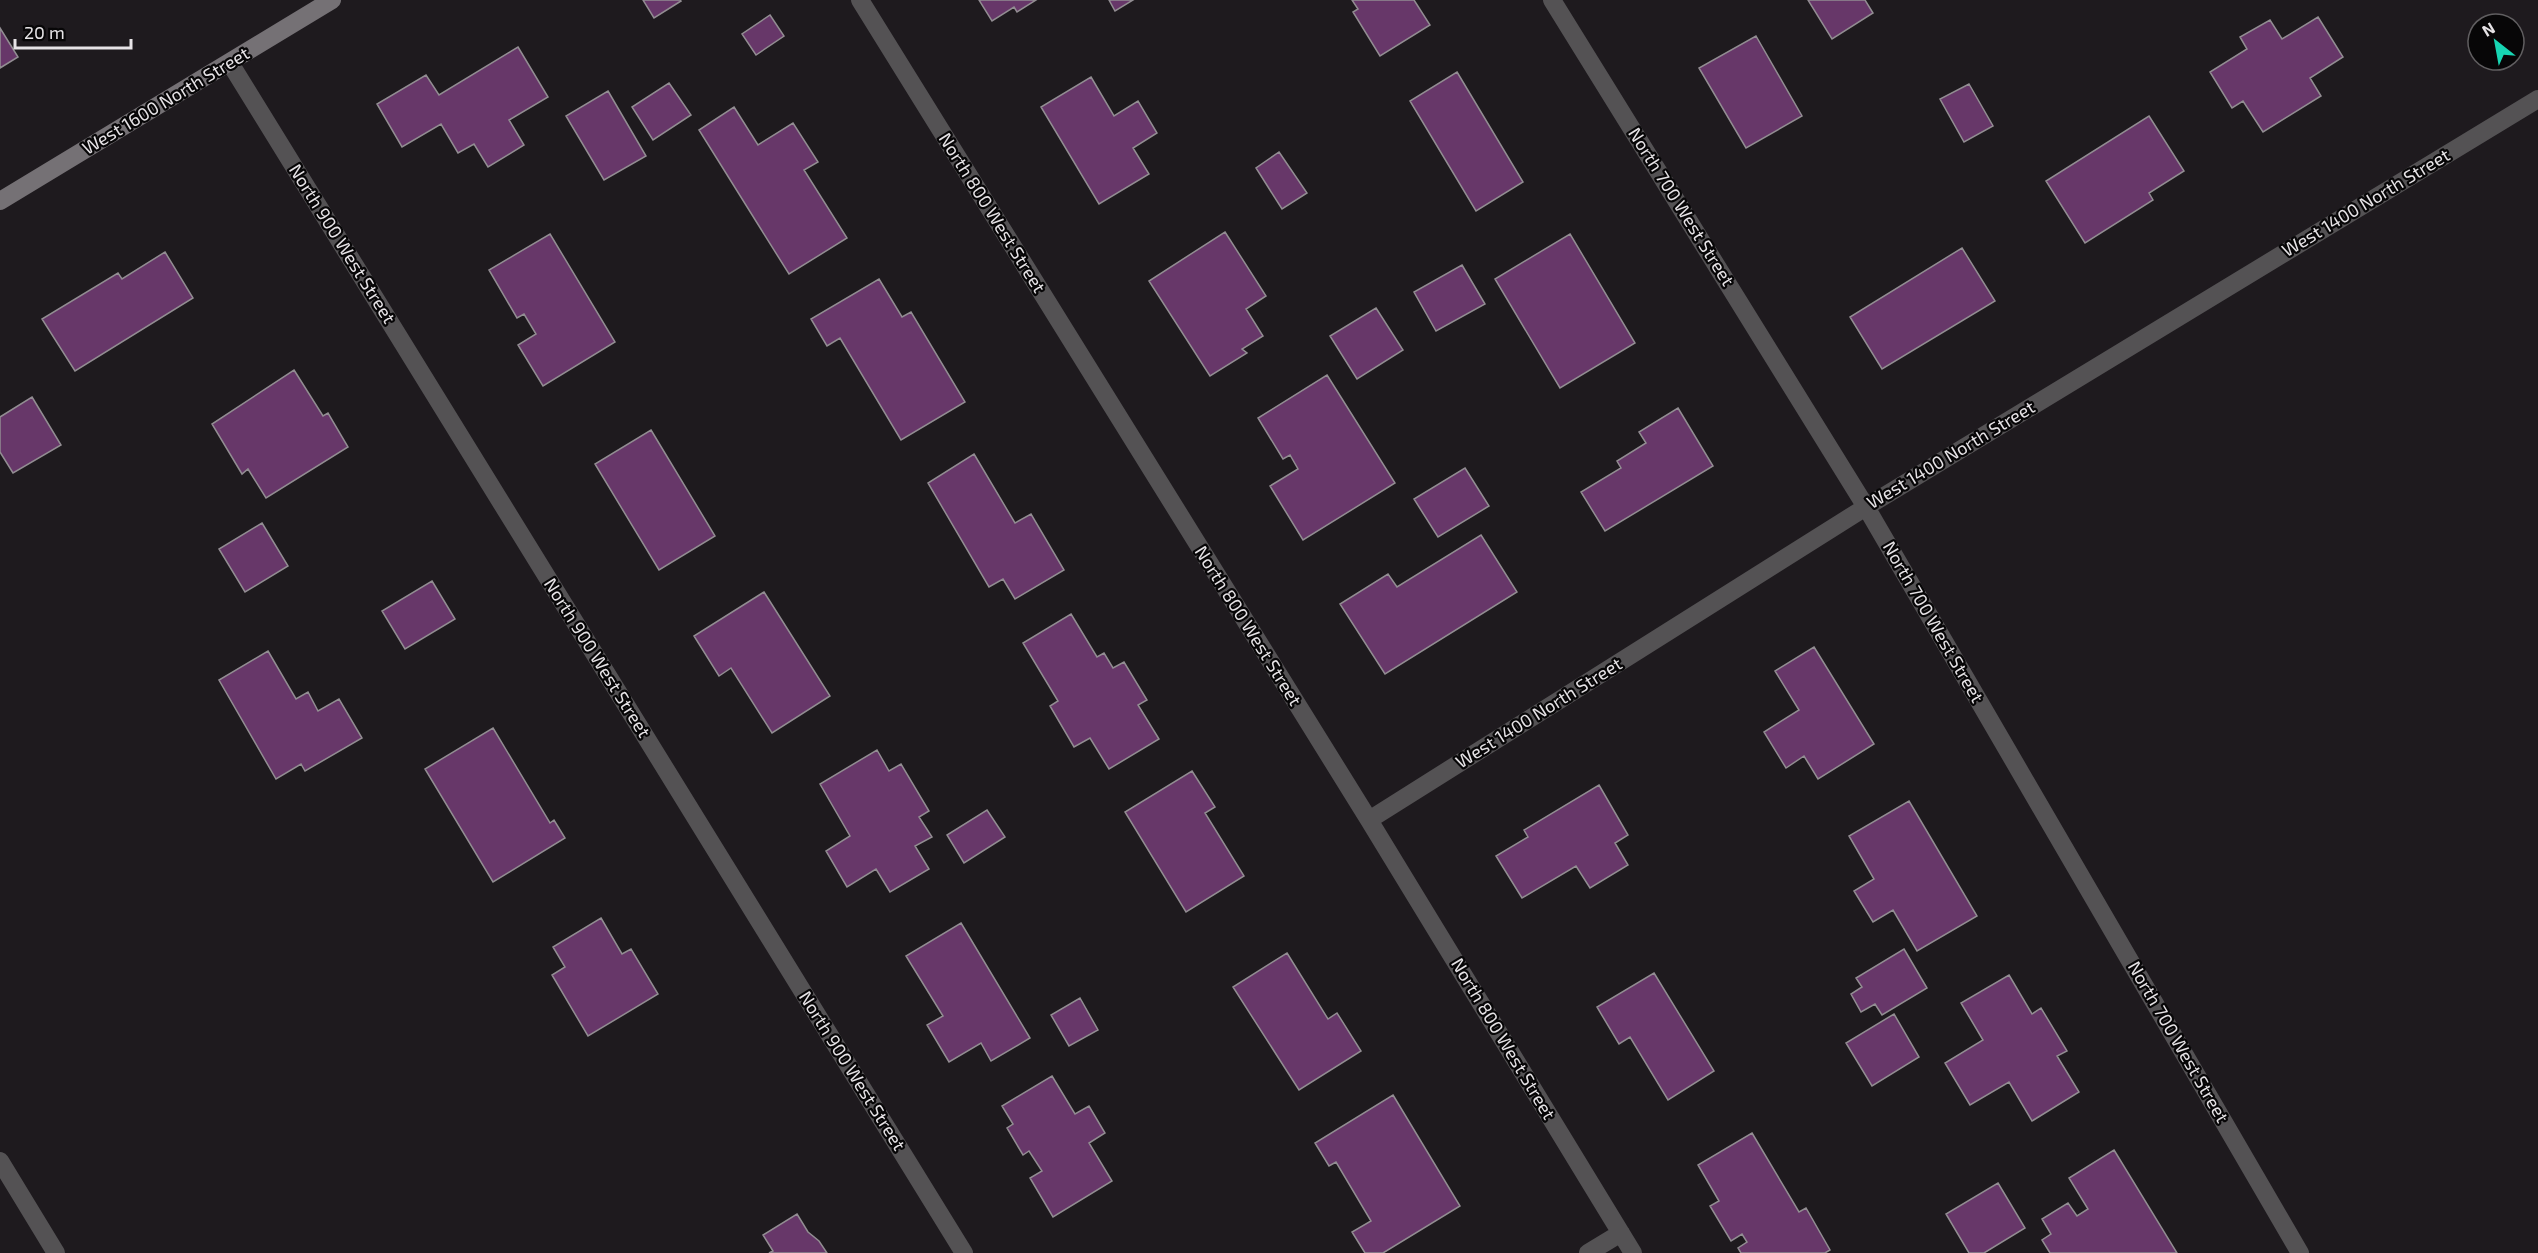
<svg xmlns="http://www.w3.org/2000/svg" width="2538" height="1253" viewBox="0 0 2538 1253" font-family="'Exo 2',sans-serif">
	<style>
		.building { fill: #673769; stroke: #928d92; stroke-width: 1.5 }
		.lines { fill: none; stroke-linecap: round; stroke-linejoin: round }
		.street { stroke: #545254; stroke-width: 18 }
		.secondary { stroke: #757175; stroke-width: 18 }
		.labels { text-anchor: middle; stroke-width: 4.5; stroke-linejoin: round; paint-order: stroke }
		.street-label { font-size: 18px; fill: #e6e3e6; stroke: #070607 }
	</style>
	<rect width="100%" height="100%" fill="#1e1a1e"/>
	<path class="building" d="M643,0H680L681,1L654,18Z
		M979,0H1036L1017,12L1014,7L992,21Z
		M1109,0H1133L1115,11Z
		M1352,0H1414L1430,25L1380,56L1353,12L1358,9Z
		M1808,0H1865L1873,13L1832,39Z
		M770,15L784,36L756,55L742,34Z
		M2318,17L2343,57L2310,78L2321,96L2263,132L2243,101L2232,108L2210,72L2247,49L2240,37L2270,20L2282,39Z
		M0,28L18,57L0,68Z
		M1756,36L1802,116L1746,148L1699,68Z
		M518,47L548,97L509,120L524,145L488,167L474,144L458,153L441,124L402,147L377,104L426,75L439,95Z
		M1457,72L1523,182L1476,211L1410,101Z
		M1091,77L1114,116L1138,101L1157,133L1133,148L1149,174L1099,204L1041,107Z
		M669,83L691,115L653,140L632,107Z
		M1969,84L1993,126L1964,142L1940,99Z
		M608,91L646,156L604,180L566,116Z
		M734,107L758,145L793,123L818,162L804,170L847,238L789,274L699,130Z
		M2149,116L2184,171L2149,193L2153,200L2085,243L2046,181Z
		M1279,152L1307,193L1282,209L1256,168Z
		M1225,232L1266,296L1246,309L1263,336L1242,349L1247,353L1210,376L1149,281Z
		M550,234L615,342L543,386L518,345L536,334L524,314L517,318L489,270Z
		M1570,234L1635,343L1560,388L1495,279Z
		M1962,248L1995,301L1882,369L1850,317Z
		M165,252L193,298L75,371L42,319L118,273L122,279Z
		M1462,265L1485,304L1436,331L1414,292Z
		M879,279L902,317L911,312L965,402L901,440L840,338L827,346L811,319Z
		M1376,308L1403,350L1357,379L1330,336Z
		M294,370L323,416L328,413L348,447L266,498L248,469L242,474L212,424Z
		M1327,375L1395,483L1303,540L1270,486L1298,469L1290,455L1283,459L1258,418Z
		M32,397L61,445L13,473L0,452V417Z
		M1678,408L1713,466L1605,531L1581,492L1621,468L1617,461L1646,443L1639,432Z
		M651,430L715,536L659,570L595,464Z
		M974,454L1015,523L1031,514L1064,570L1015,599L1003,579L989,587L928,483Z
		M1465,468L1489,506L1438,537L1414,499Z
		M262,523L288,566L245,592L219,549Z
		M1481,535L1517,592L1385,674L1340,604L1388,574L1397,587Z
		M432,581L455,619L405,649L382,611Z
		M764,592L830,696L772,733L731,668L719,676L694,636Z
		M1071,614L1097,657L1104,653L1113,668L1124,662L1147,700L1138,705L1159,739L1109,769L1090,738L1074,747L1050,706L1058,701L1023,643Z
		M1814,647L1874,744L1818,779L1804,756L1786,768L1764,732L1799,710L1775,671Z
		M268,651L296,699L308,692L318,711L339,699L362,738L305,771L301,764L276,779L219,680Z
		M493,728L550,823L554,820L565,838L493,882L425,769Z
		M877,750L889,771L901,764L929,811L919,817L932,837L915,846L929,869L890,892L876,869L847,887L826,851L850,836L820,784Z
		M1192,771L1215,807L1205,813L1244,876L1186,912L1125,812Z
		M1599,785L1628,835L1615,843L1628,865L1590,888L1576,866L1522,898L1496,856L1528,837L1524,830Z
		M1909,801L1977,916L1917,951L1893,910L1873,922L1854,891L1874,879L1849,836Z
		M987,810L1005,837L964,863L947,835Z
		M601,918L622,954L631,949L658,994L588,1036L552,975L565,967L553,947Z
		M961,923L1030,1038L991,1061L981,1043L949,1062L927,1025L943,1016L906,956Z
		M1904,949L1927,988L1882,1015L1875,1004L1861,1012L1851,994L1862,987L1856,978Z
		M1287,953L1328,1019L1337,1013L1361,1051L1299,1090L1233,987Z
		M1654,973L1714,1071L1668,1100L1630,1037L1619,1044L1597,1007Z
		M2009,975L2032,1014L2041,1008L2067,1051L2057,1056L2079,1092L2032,1121L2009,1082L1970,1105L1945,1063L1983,1040L1961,1003Z
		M1080,998L1098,1030L1069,1046L1051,1015Z
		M1894,1014L1919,1057L1872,1086L1846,1043Z
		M1052,1076L1075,1114L1089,1106L1105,1133L1089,1143L1112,1181L1053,1217L1030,1178L1042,1171L1029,1151L1023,1155L1007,1128L1013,1124L1002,1106Z
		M1393,1095L1460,1206L1383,1253H1365L1352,1232L1371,1221L1336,1162L1329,1166L1315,1143Z
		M1752,1133L1799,1212L1806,1208L1830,1250L1825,1253H1741L1738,1248L1747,1242L1742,1234L1731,1241L1710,1206L1719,1201L1698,1165Z
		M2114,1150L2177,1253H2050L2042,1240L2051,1234L2042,1219L2068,1203L2077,1216L2088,1209L2069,1178Z
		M1998,1183L2025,1228L1984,1253H1969L1946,1214Z
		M797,1214L808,1232L819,1241L827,1253H769L773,1251L763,1235Z"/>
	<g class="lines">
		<path class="street" d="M860,0L1369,820L1633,1253
			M1552,0L1866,507L2300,1253
			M230,63L964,1253
			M1369,820L1866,507L2538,99
			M0,1161L56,1253
			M1588,1253L1621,1233"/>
		<path class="secondary" d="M0,201L332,0"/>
	</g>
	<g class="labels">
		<g class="street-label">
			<text transform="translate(166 101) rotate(-31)" y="6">West 1600 North Street</text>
			<text transform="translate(2366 203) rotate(-31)" y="6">West 1400 North Street</text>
			<text transform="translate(1681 207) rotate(58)" y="6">North 700 West Street</text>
			<text transform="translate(992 213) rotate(58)" y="6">North 800 West Street</text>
			<text transform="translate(342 244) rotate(58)" y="6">North 900 West Street</text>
			<text transform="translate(1951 455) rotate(-31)" y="6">West 1400 North Street</text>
			<text transform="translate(1933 622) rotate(60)" y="6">North 700 West Street</text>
			<text transform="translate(1248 626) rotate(58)" y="6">North 800 West Street</text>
			<text transform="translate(597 658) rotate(58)" y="6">North 900 West Street</text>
			<text transform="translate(1539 713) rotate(-32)" y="6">West 1400 North Street</text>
			<text transform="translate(1503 1039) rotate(59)" y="6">North 800 West Street</text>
			<text transform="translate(2178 1042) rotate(60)" y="6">North 700 West Street</text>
			<text transform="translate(852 1071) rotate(58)" y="6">North 900 West Street</text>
		</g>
	</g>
	<g transform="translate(2496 42) rotate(329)"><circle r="28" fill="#070607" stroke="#605e60" stroke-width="1.5"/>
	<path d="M0-4.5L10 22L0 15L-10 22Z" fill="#17d5b3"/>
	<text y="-9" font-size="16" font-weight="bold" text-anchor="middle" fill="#e6e3e6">N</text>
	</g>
	<path d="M15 39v9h116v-9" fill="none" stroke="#e6e3e6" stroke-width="3"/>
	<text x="24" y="39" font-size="18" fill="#e6e3e6" stroke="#070607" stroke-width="4.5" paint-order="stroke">20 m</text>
</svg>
